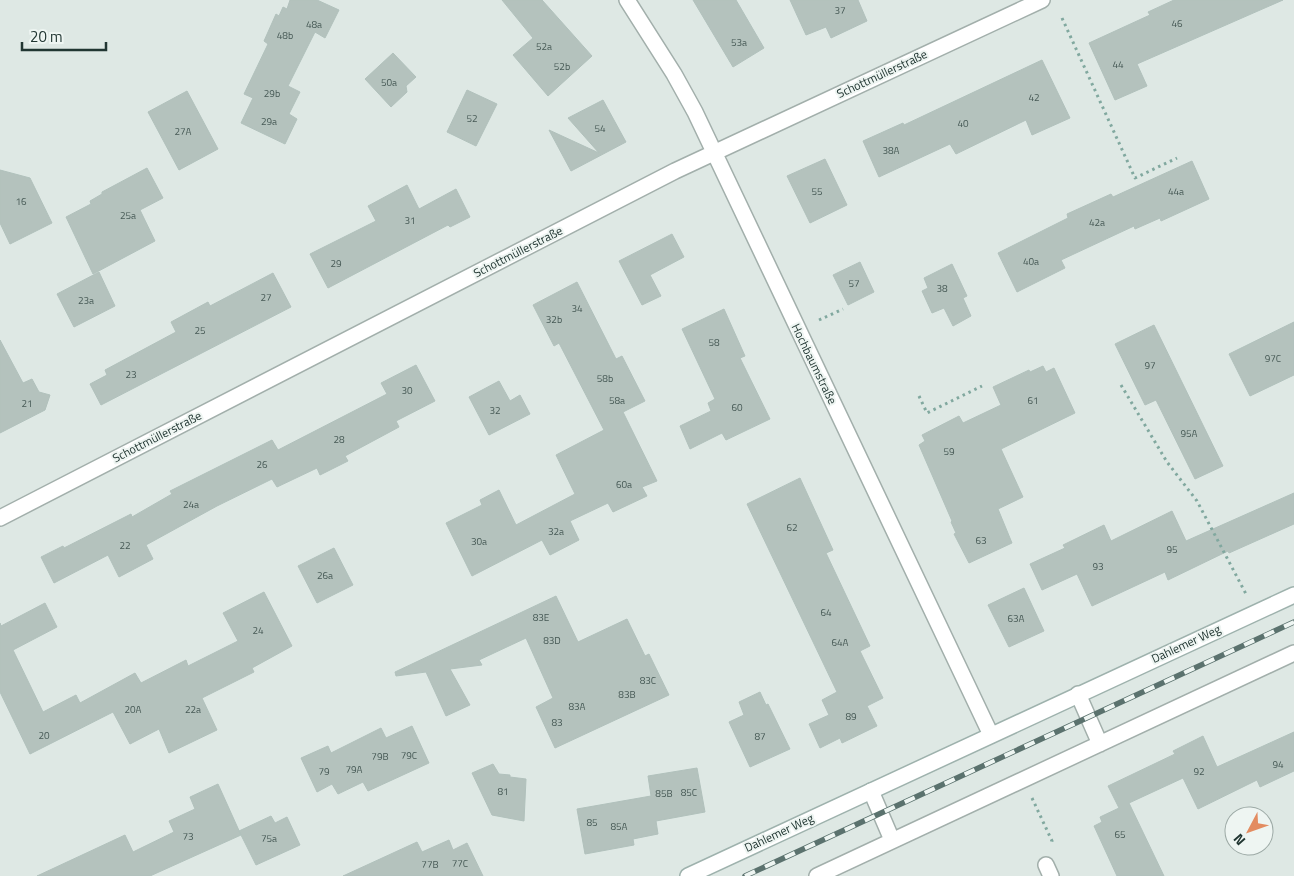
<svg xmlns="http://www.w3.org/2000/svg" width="1294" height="876" viewBox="0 0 1294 876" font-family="'Titillium Web',sans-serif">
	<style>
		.building { fill: #b4c2bd; stroke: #b1c1bc }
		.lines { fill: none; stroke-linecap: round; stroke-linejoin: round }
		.minor-casing { stroke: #a2afab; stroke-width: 18 }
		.secondary-casing { stroke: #9eb2ad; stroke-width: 18 }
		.path { stroke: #81a89f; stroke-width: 3; stroke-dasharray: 2.5 4; stroke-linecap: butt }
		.minor { stroke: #fff; stroke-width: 15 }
		.secondary { stroke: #fff; stroke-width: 15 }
		.rail-casing { stroke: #5b726e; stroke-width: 5.5 }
		.rail { stroke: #eef5f2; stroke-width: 4; stroke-dasharray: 11; stroke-linecap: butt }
		.labels { text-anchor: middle; stroke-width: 4; stroke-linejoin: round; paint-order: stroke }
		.number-label { font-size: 10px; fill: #465955 }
		.street-label { font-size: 12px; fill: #213632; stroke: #eef5f2 }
	</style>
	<rect width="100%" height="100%" fill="#dee8e4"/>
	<path class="building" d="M290,0H317L339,10L325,38L315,32L288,86L300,92L289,114L297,119L285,144L241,123L253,98L244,94L268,44L264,41L276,14L279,16L283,7L287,9Z
		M502,0H542L592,56L548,96L513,55L533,38Z
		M693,0H736L764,48L733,67Z
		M790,0H858L867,21L831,38L826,27L806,35Z
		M1174,0H1283L1137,64L1147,86L1115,100L1089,43L1150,15L1148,12Z
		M393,53L416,77L406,86L407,92L391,107L365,79Z
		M1042,60L1070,118L1032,135L1026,120L956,154L950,144L879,177L863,141L903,123L904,125Z
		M467,90L497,104L476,146L447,132Z
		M187,91L218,149L179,170L148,112Z
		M603,100L626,142L571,171L549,130L599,153L568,118Z
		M825,159L847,205L810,223L787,176Z
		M1192,161L1209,199L1161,221L1160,218L1135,229L1134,226L1061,260L1065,268L1017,292L998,253L1068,218L1067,214L1111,194L1113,197Z
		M147,168L163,198L140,210L155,241L93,274L66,217L91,204L90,201L102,194V192Z
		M0,170L30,178L52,223L10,244L0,223Z
		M407,185L419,209L456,189L470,217L450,227L448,225L328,288L310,254L376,221L368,206Z
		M672,234L684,257L650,275L661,296L642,305L619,261Z
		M860,262L874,292L848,305L833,275Z
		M952,264L967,296L963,298L971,316L953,326L944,308L932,313L922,291L928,288L924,278Z
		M99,272L115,306L74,327L57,294Z
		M273,273L291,307L101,405L90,384L107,375L105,370L176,332L171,322L208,302L210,306Z
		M577,282L616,359L622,356L645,401L623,412L657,481L642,487L647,496L613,512L608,503L570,521L579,540L550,555L542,540L472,576L446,523L482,505L480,500L499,490L516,525L575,494L556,455L604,430L559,343L554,346L533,305Z
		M724,309L745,356L740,358L770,419L726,440L722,433L690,449L680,426L711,411L708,403L715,399L682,329Z
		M1294,322V375L1250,396L1229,354Z
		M1154,325L1223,466L1195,479L1156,400L1145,405L1115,344Z
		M0,340L23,383L32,379L39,392L50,395L45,410L0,433Z
		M416,365L435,401L396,421L399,427L345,456L348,461L320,475L317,468L277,487L272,479L217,506L146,545L153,559L119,577L108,555L54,583L41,557L63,546L64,548L131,514L132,517L172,494L170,491L272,440L278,450L387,394L381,383Z
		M1043,366L1046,372L1054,368L1075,413L1001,449L1023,497L998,509L1012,543L969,563L954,534L956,533L951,522L952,521L919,445L925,441L922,435L959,416L963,423L1001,405L993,387L1029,370L1030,372Z
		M499,381L510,401L520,395L530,414L489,435L469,397Z
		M800,478L833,550L826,553L870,646L860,651L883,698L867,706L877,726L842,743L840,738L820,748L809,724L829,715L822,700L837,692L747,504Z
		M1294,493V524L1229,553L1228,551L1168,580L1165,572L1092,606L1077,574L1042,590L1030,564L1065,548L1063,545L1104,525L1111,541L1172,511L1186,541Z
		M334,548L353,585L317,603L298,566Z
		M1024,588L1044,631L1009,647L988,605Z
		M264,592L292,646L252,668L254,672L202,698L217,730L169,753L159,729L130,744L113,712L30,754L0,692V623L1,626L45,603L57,627L13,650L43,712L76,695L80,703L135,673L141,683L186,660L188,666L238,641L223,613Z
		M556,596L578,642L627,619L645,656L649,654L669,695L555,748L536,707L553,698L526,638L479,660L482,665L450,669L470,705L446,716L426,672L396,676L395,672Z
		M760,692L766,705L768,704L790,749L750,767L729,722L744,715L739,702Z
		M412,726L429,763L368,791L363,782L338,794L332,784L317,792L301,758L328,746L331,753L381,728L386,738Z
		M1294,732V771L1260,787L1257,780L1198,809L1183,778L1129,803L1164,876H1117L1094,826L1102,822L1100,817L1119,808L1108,786L1175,754L1173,751L1203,736L1217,767Z
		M493,764L499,774L510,775V777L526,779L524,821L492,815L472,773Z
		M697,768L705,812L656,821L658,834L633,839L634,845L585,854L577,809L651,796L648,776Z
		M218,784L241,835L150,876H37L125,835L133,852L174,832L169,821L195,809L190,797Z
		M271,816L275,823L287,817L300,845L256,865L239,831Z
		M449,840L453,850L467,843L483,876H343L417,842L422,852Z"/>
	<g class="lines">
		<defs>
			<path id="minor" d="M627,0L674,74L695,112L991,735
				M0,518L675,171L1042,0
				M1078,694L1100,744
				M871,791L892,840
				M1046,865L1051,876
				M817,876L1294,653"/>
			<path id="secondary" d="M688,876L1294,595"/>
		</defs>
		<use href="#minor" class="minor-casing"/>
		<use href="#secondary" class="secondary-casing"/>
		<path class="path" d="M1062,18L1135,178L1177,158
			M819,320L843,309
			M1121,385L1167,462L1197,501L1246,594
			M919,396L927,413L982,386
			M1032,798L1052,841L1051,845"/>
		<use href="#minor" class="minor"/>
		<use href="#secondary" class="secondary"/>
		<defs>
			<path id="rail" d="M745,876L1294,622"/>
		</defs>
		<use href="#rail" class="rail-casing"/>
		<use href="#rail" class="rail"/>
	</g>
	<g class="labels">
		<g class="number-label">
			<text x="840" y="14">37</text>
			<text x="1177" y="27">46</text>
			<text x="314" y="28">48a</text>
			<text x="285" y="39">48b</text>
			<text x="739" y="46">53a</text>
			<text x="544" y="50">52a</text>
			<text x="1118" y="68">44</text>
			<text x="562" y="70">52b</text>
			<text x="389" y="86">50a</text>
			<text x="272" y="97">29b</text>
			<text x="1034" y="101">42</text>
			<text x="472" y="122">52</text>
			<text x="269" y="125">29a</text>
			<text x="963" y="127">40</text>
			<text x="600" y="132">54</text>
			<text x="183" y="135">27A</text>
			<text x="891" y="154">38A</text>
			<text x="817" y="195">55</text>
			<text x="1176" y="195">44a</text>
			<text x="21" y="205">16</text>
			<text x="128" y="219">25a</text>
			<text x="410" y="224">31</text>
			<text x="1097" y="226">42a</text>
			<text x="1031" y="265">40a</text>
			<text x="336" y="267">29</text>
			<text x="854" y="287">57</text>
			<text x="942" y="292">38</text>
			<text x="266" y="301">27</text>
			<text x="86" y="304">23a</text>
			<text x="577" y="312">34</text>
			<text x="554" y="323">32b</text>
			<text x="200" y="334">25</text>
			<text x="714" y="346">58</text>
			<text x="1273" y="362">97C</text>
			<text x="1150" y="369">97</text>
			<text x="131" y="378">23</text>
			<text x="605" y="382">58b</text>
			<text x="407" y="394">30</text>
			<text x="617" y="404">58a</text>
			<text x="1033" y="404">61</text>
			<text x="27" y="407">21</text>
			<text x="737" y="411">60</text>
			<text x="495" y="414">32</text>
			<text x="1189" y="437">95A</text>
			<text x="339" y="443">28</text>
			<text x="949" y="455">59</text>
			<text x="262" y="468">26</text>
			<text x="624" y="488">60a</text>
			<text x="191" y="508">24a</text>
			<text x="792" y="531">62</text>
			<text x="556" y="535">32a</text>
			<text x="981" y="544">63</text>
			<text x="479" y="545">30a</text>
			<text x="125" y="549">22</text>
			<text x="1172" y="553">95</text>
			<text x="1098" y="570">93</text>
			<text x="325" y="579">26a</text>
			<text x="826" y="616">64</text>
			<text x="541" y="621">83E</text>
			<text x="1016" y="622">63A</text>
			<text x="258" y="634">24</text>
			<text x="552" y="644">83D</text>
			<text x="840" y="646">64A</text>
			<text x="648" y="684">83C</text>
			<text x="627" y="698">83B</text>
			<text x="577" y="710">83A</text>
			<text x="133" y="713">20A</text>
			<text x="193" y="713">22a</text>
			<text x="851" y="720">89</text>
			<text x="557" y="726">83</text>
			<text x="44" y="739">20</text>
			<text x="760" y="740">87</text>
			<text x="409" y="759">79C</text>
			<text x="380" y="760">79B</text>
			<text x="1278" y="768">94</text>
			<text x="354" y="773">79A</text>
			<text x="324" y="775">79</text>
			<text x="1199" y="775">92</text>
			<text x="503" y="795">81</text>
			<text x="689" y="796">85C</text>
			<text x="664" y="797">85B</text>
			<text x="592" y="826">85</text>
			<text x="619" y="830">85A</text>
			<text x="1120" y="838">65</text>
			<text x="188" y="840">73</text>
			<text x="269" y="842">75a</text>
			<text x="460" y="867">77C</text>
			<text x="430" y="868">77B</text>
		</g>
		<g class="street-label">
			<text transform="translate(882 74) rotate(-25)" y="4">Schottmüllerstraße</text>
			<text transform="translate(518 252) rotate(-27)" y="4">Schottmüllerstraße</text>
			<text transform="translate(814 364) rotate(64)" y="4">Hochbaumstraße</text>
			<text transform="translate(157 437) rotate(-27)" y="4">Schottmüllerstraße</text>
			<text transform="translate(1186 644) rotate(-25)" y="4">Dahlemer Weg</text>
			<text transform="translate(779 833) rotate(-25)" y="4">Dahlemer Weg</text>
		</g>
	</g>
	<g transform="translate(1249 831) rotate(229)"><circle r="24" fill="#eef5f2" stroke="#9ca9a5"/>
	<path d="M0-4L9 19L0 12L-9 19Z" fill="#e38c61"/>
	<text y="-8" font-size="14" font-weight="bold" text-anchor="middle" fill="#213632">N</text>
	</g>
	<path d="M22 42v8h84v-8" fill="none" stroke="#213632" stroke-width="2.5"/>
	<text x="30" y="42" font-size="15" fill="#213632" stroke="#eef5f2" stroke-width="4" paint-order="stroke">20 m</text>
</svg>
